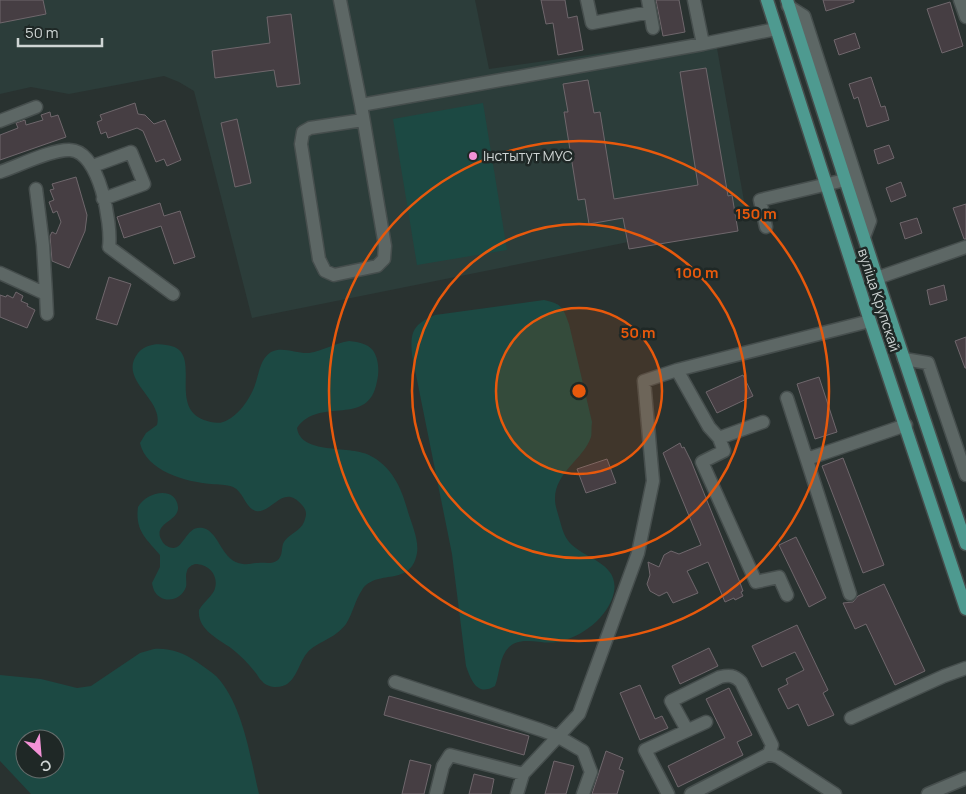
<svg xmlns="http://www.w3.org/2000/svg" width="966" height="794" viewBox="0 0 966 794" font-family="Manrope,sans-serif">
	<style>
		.built { fill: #2c3d3a }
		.green { fill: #1c4943; fill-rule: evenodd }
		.building { fill: #463e43; stroke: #6f676c }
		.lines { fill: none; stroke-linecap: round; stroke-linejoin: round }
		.minor-casing { stroke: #464e4d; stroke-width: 15 }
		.major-casing { stroke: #464e4d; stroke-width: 15 }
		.minor { stroke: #5d6765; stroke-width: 12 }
		.major { stroke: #4e9a90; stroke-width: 12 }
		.ring { fill: none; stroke: #e8590c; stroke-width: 2.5 }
		.poi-dot { fill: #f391d6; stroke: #1f2826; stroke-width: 2 }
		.labels { text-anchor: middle; stroke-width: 5; stroke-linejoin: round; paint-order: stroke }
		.poi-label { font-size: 14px; fill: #cfd5d4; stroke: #1f2826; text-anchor: start }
		.street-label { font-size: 14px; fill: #cfd5d4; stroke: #1f2826 }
		.centre { fill: #e8590c; stroke: #1f2826; stroke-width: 2.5 }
		.ring-label { font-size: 15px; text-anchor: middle; font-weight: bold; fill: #e8590c; stroke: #1f2826; stroke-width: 5; stroke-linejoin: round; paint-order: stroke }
	</style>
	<rect width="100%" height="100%" fill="#293230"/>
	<path class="built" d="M0,0H475L489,69L715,37L747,218L252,318L194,91L179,82L164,76L69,94L31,87L0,94Z"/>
	<path class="green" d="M483,103L507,250L417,265L393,119Z
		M544,300C562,304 563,307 569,324L592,422C591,427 592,433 591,437C583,460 555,472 555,499C555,506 558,514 560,521C562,529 565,539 572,545C587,559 619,564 614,592C609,617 581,638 557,642C542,645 522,635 509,647C499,657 500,673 495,686C477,697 471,680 466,666L452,554L412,355C410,332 413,324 435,315Z
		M349,341C359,342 371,344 375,354C379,362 379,373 377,381C369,429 320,395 297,428C301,455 348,445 369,455C392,466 402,489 408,512C412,525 419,540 417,553C411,588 376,568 362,590C355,600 353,613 346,624C334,640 317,641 307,653C297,665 296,687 276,687C271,687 265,685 262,681C259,679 258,675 255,672C248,663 240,655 231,648C218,639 197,629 199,610C203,603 210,598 214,591C220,577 210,564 195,564C192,565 188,567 187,571C185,576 187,582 186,587C182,598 169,603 160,597C155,594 153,589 152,583L160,567V555C146,538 135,531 138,507C147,491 176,486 178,507C179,521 156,522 160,537C162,541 163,544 167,546C184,556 184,524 203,528C220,532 221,562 243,564C248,565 253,563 258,563C267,562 277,566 281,555C282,552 282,547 283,544C288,533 302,532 305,519C307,514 306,509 302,505C283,482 272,514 256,511C245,508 244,492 233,487C226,484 218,485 211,484C186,482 146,471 140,443L146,433L157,425C164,399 117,380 138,353C145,345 156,343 166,345C206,349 166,406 204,420C210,422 217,424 223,422C238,417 250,399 255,385C259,374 260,359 271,352C283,346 297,354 309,353C323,351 335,343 349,341Z
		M154,649C171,648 183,653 197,662C203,666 210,671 216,676C243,704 250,757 259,794H31L0,761V675L41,679L77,688L91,686L140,653ZM25,739H55V769H25Z"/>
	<path class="building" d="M0,0H43L46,14L0,23Z
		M541,0H565L568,18L577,16L583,50L558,55L553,23L546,24Z
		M656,0H679L685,32L663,36Z
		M823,0H854V2L826,11Z
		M950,2L963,46L942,53L927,9Z
		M291,14L300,84L277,87L274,70L215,78L212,51L270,43L267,17Z
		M855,33L860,48L839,55L834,40Z
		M706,68L728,196L732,195L738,231L629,249L623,218L589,224L585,199L578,200L564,112H568L563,84L588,80L594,113L600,112L614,199L698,185L680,72Z
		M871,77L881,107L885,106L889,120L867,127L858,97L854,99L849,84Z
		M135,103L138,114L145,115L154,124L165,120L181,160L167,166L164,159L156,162L143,131L137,128L108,138L106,132L101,134L97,122L102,120L100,115Z
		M50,112L51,117L58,115L66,137L0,160V135L18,128L16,123L25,120L26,125L43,120L41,115Z
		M237,119L251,183L235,187L221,123Z
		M889,145L894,158L878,164L874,150Z
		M76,177L87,215L85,231L69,268L52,261L50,236L52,232L56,234L61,222L57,211L53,213L49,202L54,200L50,190L54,189L52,184Z
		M901,182L906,196L891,202L886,188Z
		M160,203L164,216L180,211L195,257L174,264L161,226L124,238L117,217Z
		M966,204V239H964L953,208Z
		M917,218L922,233L905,239L900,223Z
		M109,277L131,284L117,325L96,319Z
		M944,285L947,300L930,305L927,290Z
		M16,292L23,296L21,301L28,304L27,306L35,310L27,328L0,317V295L6,297L7,295L13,298Z
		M966,337V368H965L955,341Z
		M743,375L753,396L717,413L706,392Z
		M819,377L837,432L815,439L797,384Z
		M680,443L682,448L684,447L691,461L739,580L743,591L741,592L743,596L735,600L734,598L725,602L708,562L687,571L698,593L673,603L667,592L659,596L650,591L647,584L650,575L648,562L659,567L664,555L671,551L679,554L701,545L663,453Z
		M843,458L884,565L863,573L822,466Z
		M607,459L616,483L586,493L577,469Z
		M796,537L826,598L809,607L779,545Z
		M884,584L925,671L895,685L866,624L855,629L843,603L853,602L858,596Z
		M797,625L828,690L823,693L834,715L808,726L798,704L788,709L778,689L788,684L786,679L804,670L795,652L762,667L752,646Z
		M709,648L718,666L680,684L672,666Z
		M640,685L655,719L662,716L668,728L640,740L620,693Z
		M729,688L752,735L737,742L743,755L678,787L668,766L725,738L706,699Z
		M389,696L529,736L524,755L384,715Z
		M606,751L623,758L619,769L624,771L617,794H592Z
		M410,760L431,765L424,794H402Z
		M554,761L574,766L566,794H545Z
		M474,774L494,779L491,794H469Z"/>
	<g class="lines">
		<defs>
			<path id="minor" d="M340,0L361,105L385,246L384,259L377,266L334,275L325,271L319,259L301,144L303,132L310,128L363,120
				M587,0L592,23L650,12
				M648,0L653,28
				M694,0L703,44
				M960,0L966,17
				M788,6L804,16L870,221L864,237
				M361,105L703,44L776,29
				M0,121L36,107
				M93,166L131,152L144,184L103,199
				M0,172C18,166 52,149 70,150C100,151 112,225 109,247L173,294
				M766,227L760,200L845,180
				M0,273L46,294L43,245L36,189
				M877,278L966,247
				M46,294L47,314
				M904,359L928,363L966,475
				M677,370L709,427L719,438L763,422
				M787,398L850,594
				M719,438L724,451L702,462L756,582L779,577L787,595
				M807,459L906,425
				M395,682L541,730L557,736L583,751L591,772L583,794
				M851,718L944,676L966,668
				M687,730L671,701L720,677C729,675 734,675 741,682L772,745L769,754
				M436,794L443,766L450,755L523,774L579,714L638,553L653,481L644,381L677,370L870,321
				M517,794L523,774
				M668,794L645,750L706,722
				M691,794L769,754L778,757L835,794
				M928,794L966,778"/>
			<path id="major" d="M767,0L870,321L966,609
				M787,0L877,278L966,544"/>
		</defs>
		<use href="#minor" class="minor-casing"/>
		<use href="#major" class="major-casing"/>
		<use href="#minor" class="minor"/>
		<use href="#major" class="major"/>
	</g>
	<circle cx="579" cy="391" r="83" fill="#e8590c" fill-opacity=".12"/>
	<g class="ring">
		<circle cx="579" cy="391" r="83"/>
		<circle cx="579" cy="391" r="167"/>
		<circle cx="579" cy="391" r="250"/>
	</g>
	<circle class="poi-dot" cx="473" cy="156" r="5"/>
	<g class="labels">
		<g class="poi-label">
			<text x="483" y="161">Інстытут МУС</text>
		</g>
		<g class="street-label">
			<text transform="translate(879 300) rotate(72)" y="5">вуліца Крупскай</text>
		</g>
	</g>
	<circle cx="579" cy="391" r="8" class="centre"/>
	<g class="ring-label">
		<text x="756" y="219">150 m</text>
		<text x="697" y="278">100 m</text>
		<text x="638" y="338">50 m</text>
	</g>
	<g transform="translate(40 754) rotate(154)"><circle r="24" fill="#1f2826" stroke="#656d6c"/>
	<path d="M0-4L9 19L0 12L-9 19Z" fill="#f391d6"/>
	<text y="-8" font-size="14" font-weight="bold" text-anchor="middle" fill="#cfd5d4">С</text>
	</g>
	<path d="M18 38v8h84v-8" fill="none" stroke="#cfd5d4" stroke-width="2.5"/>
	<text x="25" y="38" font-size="15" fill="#cfd5d4" stroke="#1f2826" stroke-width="4" paint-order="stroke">50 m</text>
</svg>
